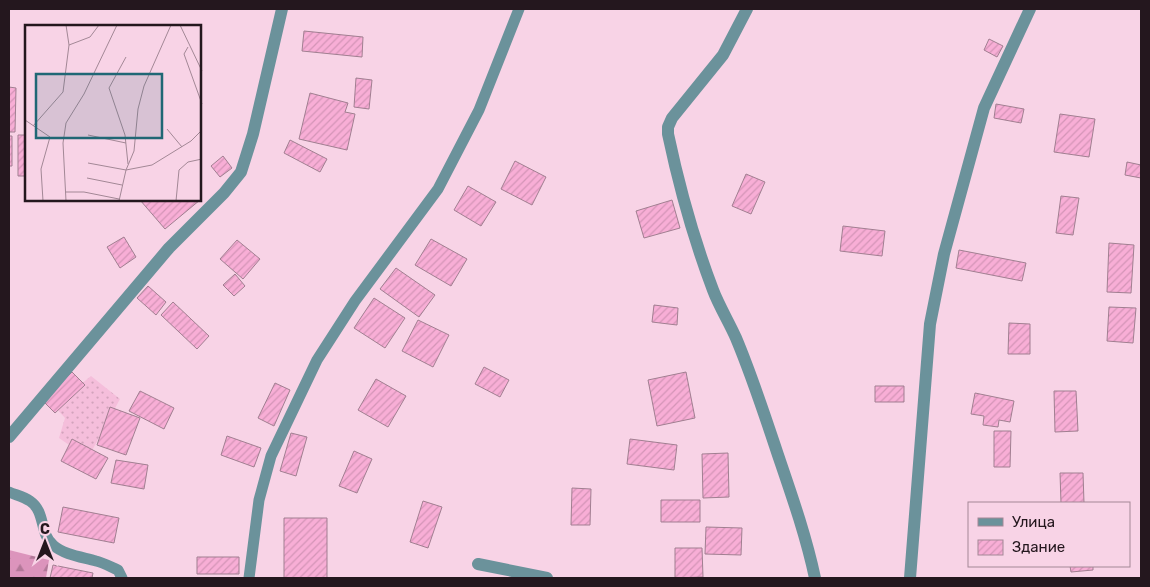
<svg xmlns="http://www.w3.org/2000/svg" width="1150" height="587" viewBox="0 0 1150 587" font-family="Rubik,sans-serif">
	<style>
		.forest { fill: url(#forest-firs) }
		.park { fill: url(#park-dots) }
		.building { fill: url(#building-hatch); stroke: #a17f91 }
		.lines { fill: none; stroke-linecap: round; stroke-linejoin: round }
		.lane { stroke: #6b929b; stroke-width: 11 }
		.street { stroke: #6b929b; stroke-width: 12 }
		.inset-road { fill: none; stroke: #a38896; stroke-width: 1 }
		.view { fill: #206775; fill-opacity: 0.15; stroke: #206775; stroke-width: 2.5 }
		.inset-edge { fill: none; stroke: #24171e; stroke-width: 2.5 }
	</style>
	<defs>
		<pattern id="forest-firs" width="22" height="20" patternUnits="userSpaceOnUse" patternTransform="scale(1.25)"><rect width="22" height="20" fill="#dc94bc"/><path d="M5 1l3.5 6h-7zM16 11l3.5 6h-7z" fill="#b27898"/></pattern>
		<pattern id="park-dots" width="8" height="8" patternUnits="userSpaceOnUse" patternTransform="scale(1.25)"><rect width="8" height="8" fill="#f5bedb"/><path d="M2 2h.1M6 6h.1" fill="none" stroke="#d2a3bc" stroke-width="1.8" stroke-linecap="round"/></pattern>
		<pattern id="building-hatch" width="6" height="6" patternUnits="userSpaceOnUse" patternTransform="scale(1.25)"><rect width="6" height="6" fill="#f8aed6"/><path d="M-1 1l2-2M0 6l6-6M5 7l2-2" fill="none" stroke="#d495b7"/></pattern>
	</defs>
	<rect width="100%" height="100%" fill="#f8d3e6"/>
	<path class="forest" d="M9,550L49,560L46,578H9Z"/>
	<path class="park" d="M91,376L120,399L88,458L59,438L65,418L54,406Z"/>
	<path class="building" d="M304,31L363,37L362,57L302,51Z
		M989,39L1003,46L997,57L984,50Z
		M356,78L372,80L369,109L354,107Z
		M9,87L16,88L15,132H9Z
		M310,93L348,103L345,112L355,114L347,150L299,139Z
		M996,104L1024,109L1021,123L994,118Z
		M1060,114L1095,119L1089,157L1054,152Z
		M18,135H26V176H18Z
		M9,136H12V166H9Z
		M290,140L327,159L320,172L284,153Z
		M223,156L232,168L220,177L211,166Z
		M515,161L546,177L532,205L501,189Z
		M1127,162L1141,165V178L1125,175Z
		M746,174L765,182L751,214L732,206Z
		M468,186L496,202L481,226L454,210Z
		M1061,196L1079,198L1073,235L1056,233Z
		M140,200H200L165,229Z
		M672,200L680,228L644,238L636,211Z
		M843,226L885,231L882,256L840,251Z
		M124,237L136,257L120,268L107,247Z
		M431,239L467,259L451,286L415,265Z
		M237,240L260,259L243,279L220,259Z
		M1109,243L1134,245L1131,293L1107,292Z
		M959,250L1026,263L1022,281L956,268Z
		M396,268L435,295L419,317L380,289Z
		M235,274L245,286L234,296L223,285Z
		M148,286L166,302L156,315L137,298Z
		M374,298L405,318L385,348L354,328Z
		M173,302L209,336L197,349L161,315Z
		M654,305L678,308L677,325L652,322Z
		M1109,307L1136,308L1133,343L1107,341Z
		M418,320L449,335L433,367L402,351Z
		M1009,323L1030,324V354H1008Z
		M484,367L509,380L500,397L475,384Z
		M72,372L85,385L55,413L42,400Z
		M686,372L695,418L657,426L648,380Z
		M376,379L406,396L388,427L358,410Z
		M275,383L290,390L274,426L258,418Z
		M875,386H904V402H875Z
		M140,391L174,408L164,429L129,411Z
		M1054,391H1076L1078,431L1055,432Z
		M975,393L1014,401L1010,422L999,420L998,427L983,425L984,416L971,414Z
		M110,407L140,418L126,455L97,445Z
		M994,431H1011L1010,467H994Z
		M291,433L307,437L296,476L280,471Z
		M227,436L261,448L254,467L221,455Z
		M72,439L108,458L96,479L61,461Z
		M630,439L677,445L674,470L627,464Z
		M354,451L372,459L357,493L339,486Z
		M728,453L729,497L703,498L702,454Z
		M116,460L148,465L144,489L111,483Z
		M1060,473H1083L1084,503H1061Z
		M572,488L591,489L590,525H571Z
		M661,500H700V522H661Z
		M423,501L442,507L428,548L410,542Z
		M63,507L119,518L114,543L58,532Z
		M284,518H327V578H284Z
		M706,527L742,528L741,555L705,554Z
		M675,548H702L703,577L675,578Z
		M197,557H239V574H197Z
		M53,565L93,573L92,578H50Z
		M1070,566H1093V570L1071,572Z"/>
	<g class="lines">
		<path class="lane" d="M9,492C16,495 24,497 30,501C46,512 39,533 53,545C64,555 82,557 96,561C104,563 111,567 118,570L122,578
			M249,578L259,500L271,456L317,360L355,301L438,189L479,110L519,9"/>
		<path class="street" d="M747,9L723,55L672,118L668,127V134C679,186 694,240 713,290C719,306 729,322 736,338C752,376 765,416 778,455C792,496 806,536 815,578
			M9,437L169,248L224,193L241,172L253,134L282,9
			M478,564L547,578
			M910,578L930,324L944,254L984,108L1030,9"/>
	</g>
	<g transform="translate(25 25)">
		<rect width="176" height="176" fill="#f8d3e6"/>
		<path class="inset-road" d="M155,0L177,46M44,20L65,12L74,0M163,22L159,29L177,79M101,32L84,63L100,110L103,139M0,95L25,112L16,144L18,176M8,101L38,67L44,20L41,0M142,104L157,122M63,110L101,118M63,138L101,145L127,140L166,116L177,105M62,153L97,160M40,167H59L94,174M41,176L38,118L41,98L59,69L92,0M94,176L101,145L109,126L113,84L119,61L146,0M151,176L154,145L163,137L177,134"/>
		<path class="view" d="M11,49H137V113H11Z"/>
		<rect width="176" height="176" class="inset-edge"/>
	</g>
	<rect width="1150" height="587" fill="none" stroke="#24171e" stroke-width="20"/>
	<rect x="968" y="502" width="162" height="65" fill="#f8d3e6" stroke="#a38896"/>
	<rect x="978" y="518" width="25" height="8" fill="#6b929b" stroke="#a38896"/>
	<text x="1012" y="527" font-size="15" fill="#24171e">Улица</text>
	<rect x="978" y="540" width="25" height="15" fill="url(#building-hatch)" stroke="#a38896"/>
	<text x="1012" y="552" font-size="15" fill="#24171e">Здание</text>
	<g transform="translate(45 542)" stroke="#f8d3e6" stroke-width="4" paint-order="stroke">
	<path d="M0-4L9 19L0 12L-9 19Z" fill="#24171e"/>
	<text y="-8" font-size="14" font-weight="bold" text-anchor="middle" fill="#24171e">С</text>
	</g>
</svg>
